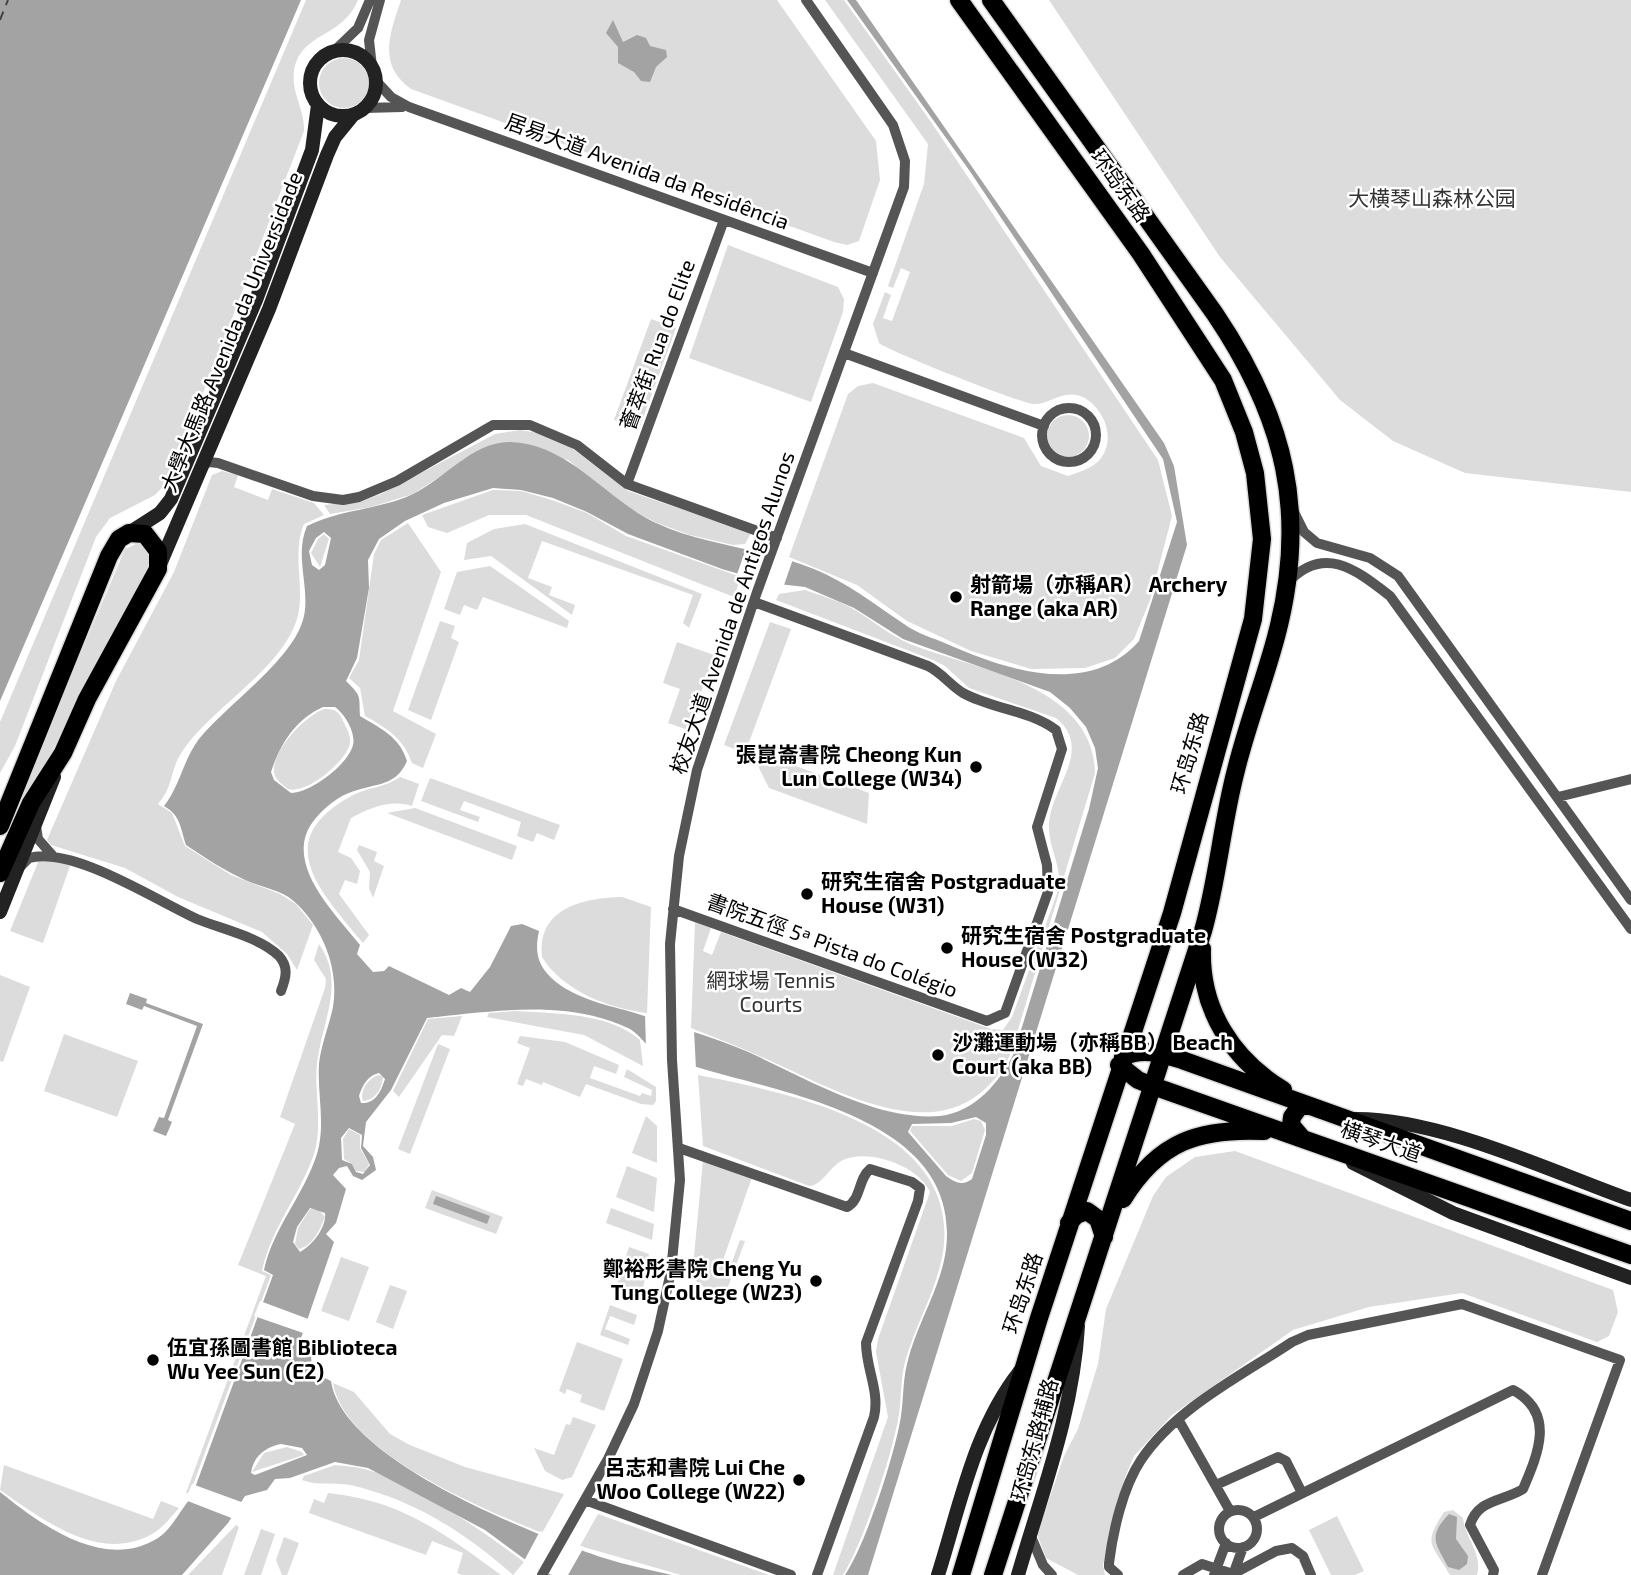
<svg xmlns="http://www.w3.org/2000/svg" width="1631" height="1575" viewBox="0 0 1631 1575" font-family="'Exo 2','Noto Sans SC',sans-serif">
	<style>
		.green { fill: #dcdcdc }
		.water { fill: #a3a3a3; fill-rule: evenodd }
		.pier { fill: #fff }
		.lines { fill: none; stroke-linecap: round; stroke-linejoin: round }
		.ferry { stroke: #444; stroke-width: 2; stroke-dasharray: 9 7; stroke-linecap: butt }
		.primary-casing { stroke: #dbdbdb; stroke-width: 21 }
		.minor { stroke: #555; stroke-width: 10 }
		.secondary { stroke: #222; stroke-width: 14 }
		.primary { stroke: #000; stroke-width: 18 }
		.poi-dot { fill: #000; stroke: #fff; stroke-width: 2.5 }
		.labels { text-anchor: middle; stroke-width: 5; stroke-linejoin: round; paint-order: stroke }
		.street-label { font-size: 21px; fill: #000; stroke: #fff }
		.park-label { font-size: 21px; fill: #333; stroke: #fff }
		.poi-label { font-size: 21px; font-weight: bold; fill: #000; stroke: #fff; text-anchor: start }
	</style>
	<rect width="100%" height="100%" fill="#fff"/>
	<path class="green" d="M306,0H358C342,39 301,31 294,71C291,93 305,110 304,131L170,479L155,495L110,518L96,537L15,746L0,773V722Z
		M401,0H777L876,141L880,180L859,241L847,245L834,242L411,89C377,65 390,33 401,0Z
		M825,0H844L931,122L1158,460L1172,516L1150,600L1134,639L1115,658L1085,668L1031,669L971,651L907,621L857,585L789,557L848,394L858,386L873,383L1024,438L1041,466L1068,476C1079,472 1094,468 1101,458C1116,438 1104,410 1085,398C1064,387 1050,405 1034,404C1022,404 886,350 879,343L873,324L885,292L891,295L883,318L892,321L910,272L901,268L893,288L888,286L924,184L928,144Z
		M1049,0H1631V492L1465,473L1393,441L1340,400L1220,257Z
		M319 83a25 25 0 1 1 50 0a25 25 0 1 1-50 0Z
		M728,245L838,287L844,299L843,312L811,402L689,358Z
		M651,319L676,328L639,429L614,420Z
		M1047 436a21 21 0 1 1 42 0a21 21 0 1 1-42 0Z
		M520,430L544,434L564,442L628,491L751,533L745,544L733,545L690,535L657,523L627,507L568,460L486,447L413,494L371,507L330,514L324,505L362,501L381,494L495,434Z
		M222,471L238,475L234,487L268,500L272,489L314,503L324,515L304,524C291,556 306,588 297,619C282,669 210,709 182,752C170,769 174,786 158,804L172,813L185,846L231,875L280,894L296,904L313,925L297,970L287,954L262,932L178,897L125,868L51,845L47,840L116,681L174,572L212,475Z
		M493,490L521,491L552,500L587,513L626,536L741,577L734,597L526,515H489L447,533L428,527L422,515Z
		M408,523L441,572L393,711L436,734L423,768L412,763C404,739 387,728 365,716L360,688L349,678L359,660L374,554L381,540Z
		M525,524L702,594L689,628L683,623L693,595L542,541L528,578L552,587L549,595L575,605L572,615L491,556L464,560L467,543L494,529Z
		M324,534L329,539L320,567L311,553L318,539Z
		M138,543L150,549L152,563L30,792L25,793L23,789L125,549Z
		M490,566L569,621L567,628L483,597L477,610L464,605L460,615L444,609L457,572Z
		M805,590C822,596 840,601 855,610C873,621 891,636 910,644C976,670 1093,684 1095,773L1011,1053C959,1158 853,1099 775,1063C747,1050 719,1039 691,1028L695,922L711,928L703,951L712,955L721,932L991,1029L1003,1030L1012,1017L1059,888C1061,864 1050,851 1049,829C1047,790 1096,751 1056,718L969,688L945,666L933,660L776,600L779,594Z
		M440,621L455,626L451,638L459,642L431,720L408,710Z
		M770,622L791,629L745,753L724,745Z
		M677,642L714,655L688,730L668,723L680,689L663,683Z
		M324,709C337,709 339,712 344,723C347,729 351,736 350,743C347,761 306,795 288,789C283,785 275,780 274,772C272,750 305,716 324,709Z
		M766,755L869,793L867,824L769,788L758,766Z
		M400,777L419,784L412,806C390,799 370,808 351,818L338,852L351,858L360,871L357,884L345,880L339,894L369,935L363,943C318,889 269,839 355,794C370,787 386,787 400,777Z
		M430,778L560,825L554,840L537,833L533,842L517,836L521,822L464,801L460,810L480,817L478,822L421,801Z
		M415,808L517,846L512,860L387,813Z
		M359,845L377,852L374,861L384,866L373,898L369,888L370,872L357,850Z
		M41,855L70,866L43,943L10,931Z
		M622,897L651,907L647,1013C608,1008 563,991 542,957C537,908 583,898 622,897Z
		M319,944C346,982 322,1022 317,1063C314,1093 323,1124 314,1154C300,1195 271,1228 262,1271L271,1275L190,1493H186L266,1276L238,1265L295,1124L280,1117L325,988L326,979L314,960Z
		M0,975L30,987L3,1062L0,1061Z
		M515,1011C555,1014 608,1012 640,1040L643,1066L584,1035L487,1017L489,1013Z
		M462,1016L454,1036L442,1035L399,1097L393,1091L428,1019Z
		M64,1034L138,1061L117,1117L44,1091Z
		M520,1036L565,1042L619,1065L616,1074L594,1066L590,1078L640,1096L642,1093L651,1096L652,1090L624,1077L627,1069L656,1087V1101L653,1105L641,1104L586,1084L580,1097L543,1082L542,1085L526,1079L523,1086L517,1084L530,1048L517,1043Z
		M438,1044L450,1049L410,1154L398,1149Z
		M379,1075L383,1077C382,1089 375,1100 363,1101C359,1091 369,1077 379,1075Z
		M698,1075C788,1093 962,1125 943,1252C937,1290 915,1325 905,1362C900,1380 902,1401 898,1420C891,1458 863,1543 843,1575H833L888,1417L876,1352L878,1339L930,1192C919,1166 869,1148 843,1160C830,1166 822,1186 809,1186L703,1146Z
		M646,1116L657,1126V1163L632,1153Z
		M974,1119L981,1121L985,1130L972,1173L961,1181L948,1175L910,1131L912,1126H952Z
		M349,1129L360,1135V1148L369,1164L365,1172L356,1171L352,1164L344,1159L343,1139Z
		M1235,1151L1613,1290L1618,1312L1609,1336L1597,1342L1462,1293L1369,1307L1293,1330L1172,1415L1134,1456L1125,1477L1103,1565L1105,1575H1078L1046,1558L1037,1534L1064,1456L1078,1429L1098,1364L1106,1309L1153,1196L1166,1177L1195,1157Z
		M703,1160L756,1177L751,1180L723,1260L732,1262L740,1240L745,1241L728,1287L717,1297L692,1278Z
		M627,1166L657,1178L654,1212L616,1197Z
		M432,1190L503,1217L496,1234L425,1208Z
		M611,1208L654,1224L652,1240L606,1223Z
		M310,1209L319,1210L325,1217C320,1229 313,1246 299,1249L295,1244L298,1228Z
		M629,1247L649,1254L642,1295L628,1290L625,1296L614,1293Z
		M341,1257L369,1267L349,1321L321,1311Z
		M390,1285L407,1291L393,1329L376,1322Z
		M610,1305L637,1315L634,1325L610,1316L605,1329L630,1339L628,1345L600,1335Z
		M577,1342L623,1359L604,1411L580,1402L582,1395L567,1389L565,1394L559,1391Z
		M333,1383L354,1392L390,1434L410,1445L465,1467L564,1494L542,1533C483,1509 344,1452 333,1383Z
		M573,1417L596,1425L572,1477L562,1480L545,1471L534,1448L554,1455L566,1424L570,1425Z
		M287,1447L302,1452L304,1455L252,1472L264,1453Z
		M4,1465L153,1519L161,1501L179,1508C171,1517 163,1528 152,1534C99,1564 42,1519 0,1490Z
		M335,1465C345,1466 358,1467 368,1470C415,1484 484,1532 524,1562L513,1575C466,1533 413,1499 350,1485C334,1482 317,1486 302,1480L304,1476Z
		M328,1493C403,1501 443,1533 501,1575H462L457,1573L463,1553L432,1541L426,1555L309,1513L314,1499L324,1503Z
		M1453,1510L1463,1518C1465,1538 1483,1554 1477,1575H1450C1432,1543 1422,1546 1444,1512Z
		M598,1514L769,1575H681L580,1546Z
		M1337,1516L1364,1571L1355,1575H1331L1309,1530Z
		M236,1525L239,1527L222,1575H188Z
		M261,1529L275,1534L261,1575H244Z
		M284,1537L299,1543L287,1575H282L276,1560Z"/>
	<path class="water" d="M0,0H301L0,701Z
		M847,0H856L1164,443L1174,466L1187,545L868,1575H845C866,1543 891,1465 899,1427C904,1406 902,1384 907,1364C916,1324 941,1289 946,1249C962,1118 783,1094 693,1066C681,1062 664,1057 654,1050C645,1045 639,1034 630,1029C569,999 492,1011 427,1018L391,1090L366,1122L363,1146L373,1157L376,1170L362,1180L353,1176L347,1166L339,1168L333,1175L346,1189L336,1223L326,1234L334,1242L300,1341L311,1354L312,1372L331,1381C342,1460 534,1535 604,1558C626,1565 650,1570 672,1575H546L485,1530L368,1468L335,1462L290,1478L275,1479L267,1490L245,1496L228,1523L182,1575H0V1492C40,1524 104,1572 158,1538C171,1530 182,1508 192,1496L273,1275L264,1270C273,1228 304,1195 317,1154C326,1124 317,1094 319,1064C321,1045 329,1026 333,1007C339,970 324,931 298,905C284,890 263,888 245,880C224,870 205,858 186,845C180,827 181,816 164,806C180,786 183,760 199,739C226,705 295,659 304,616C310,586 294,556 307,526C341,509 379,510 413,494C444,479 474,441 510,442C570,444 605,499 656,523C706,546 763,548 814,569C848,583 874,604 904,624C916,633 933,638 947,644C1006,670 1089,698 1139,641L1177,522L1163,459L969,170ZM493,488L521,490L553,498L587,512L628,534L722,569L770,583L805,587L854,608L903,639L1050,692L1070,708L1086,727L1095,748L1098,768L1089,809L1014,1053C1000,1082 975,1112 940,1116C916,1118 890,1113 867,1105C825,1091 786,1069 746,1051C710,1036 672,1025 635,1013C608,1005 579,1000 556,982C538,967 534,953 539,931L522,924L511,926L490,967L470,992L461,988L449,995L389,966L384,971L373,972L357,954L360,945C335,913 280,861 315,819C325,807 338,796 354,791C378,783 396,786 407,761C400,737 380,728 360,716C359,695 362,697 346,681L357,658L369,588L368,560L379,539L405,521L444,503ZM324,532L331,538L325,565L319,570L312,565L309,551L316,538ZM323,707H335C345,714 356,733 353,745C348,765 310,793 291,793L274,780L271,772C280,744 296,719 323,707ZM379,1073L385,1079C381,1091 376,1104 361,1103L359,1096C362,1086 368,1075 379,1073ZM976,1117L986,1123V1135L972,1179C963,1186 955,1183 946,1176L908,1132L912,1124L951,1123ZM349,1128L362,1135L361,1148L370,1165L363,1174L356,1172L352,1164L342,1160L341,1138ZM310,1208L325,1213C327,1227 312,1246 300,1252L293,1242L297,1227ZM281,1444L302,1448L307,1455L255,1475L251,1473C253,1457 265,1447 281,1444Z
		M613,20L623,42L637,35L646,38L650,46L666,50L667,57L656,67L650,82L641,81L634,72L618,63V47L606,33Z
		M130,993L147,999L146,1003L203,1024L168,1120L172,1122L166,1136L153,1131L159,1117L164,1118L197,1026L144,1006L142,1010L126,1004Z
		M436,1196L490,1216L487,1224L433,1204Z
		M1449,1514L1457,1517L1456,1539L1468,1556L1467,1564L1459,1570L1448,1567C1436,1543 1427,1537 1449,1514Z"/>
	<path class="pier" d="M747,546L793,559L783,588L736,577Z
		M645,1014L694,1030L696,1069L653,1054L646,1048Z
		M260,1301L311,1320L306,1334L254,1316Z
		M192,1484L244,1503L234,1519L185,1500Z
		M540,1531L584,1547L568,1575H552L523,1563Z"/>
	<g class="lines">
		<path class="ferry" d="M0,20L8,0"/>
		<defs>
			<path id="primary" d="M959,0L1141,254L1223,380L1244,432L1255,473L1262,539L1253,619L1172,913L1039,1318L961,1575
				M991,0L1215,314C1285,418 1309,513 1276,637C1264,682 1247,725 1236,770C1222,823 1218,878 1203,931L993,1575
				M0,826L109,556L119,539L129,533L145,534L158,551V569L87,699L63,753L31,803L0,873
				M1202,949C1200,1009 1232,1059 1283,1090
				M1123,1057C1143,1047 1162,1054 1182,1060L1631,1221
				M1119,1065L1138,1080L1153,1086L1631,1255
				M1302,1138L1291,1125L1292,1117L1300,1106H1310
				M1123,1199C1159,1141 1199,1128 1264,1131
				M1069,1223L1076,1215L1087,1211L1098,1219L1104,1237"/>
		</defs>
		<use href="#primary" class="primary-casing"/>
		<path class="minor" d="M334,51L358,28L370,0
			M372,67L369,40L380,0
			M377,82L391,97L409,107L873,273
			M365,108L402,107
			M844,353L1044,426
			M1042 435a27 27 0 1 1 54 0a27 27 0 1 1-54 0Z
			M202,466L209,462L218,463L313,496L343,500L359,497L397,481L493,425H530L577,445L627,484L777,538
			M627,484L724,220
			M1293,510L1304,532L1317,543L1370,558L1398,576L1631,900
			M1287,583C1324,544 1355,569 1390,596L1631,929
			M1558,797L1631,779
			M36,826L38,839L53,856
			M20,867L29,858C73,846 155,900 197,919C221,929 260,937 279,956C289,967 286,978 281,991
			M673,909L987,1021L1005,1013L1048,892L1047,865L1037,827L1062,749L1056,730C1029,710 992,709 963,693C950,685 942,673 928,666L754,602
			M679,1148L847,1207C861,1200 858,1179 870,1169L912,1182L920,1188L918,1201L866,1343C866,1369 880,1391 874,1417L817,1575
			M1178,1419L1230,1511
			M1216,1485L1278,1457L1286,1461L1302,1493
			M585,1500L791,1575
			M1219 1529a19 19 0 1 1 38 0a19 19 0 1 1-38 0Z
			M1254,1517L1513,1390C1556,1413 1538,1454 1523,1489C1502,1502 1478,1499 1470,1525L1494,1570L1493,1575
			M1030,1534L1043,1565L1052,1575
			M542,1575L608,1459L634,1404L658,1331L671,1271L680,1180L672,1060L670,944L679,856L697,770L757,592L904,187L905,161L893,125L806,0
			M1118,1575L1109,1567V1563C1113,1531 1123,1487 1141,1460C1176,1408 1241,1376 1292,1342L1308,1335L1462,1304L1620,1360L1542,1575
			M1183,1575L1202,1564L1233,1574L1276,1551L1292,1548L1303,1556L1311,1575
			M1214,1575L1226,1543
			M1233,1575L1243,1547"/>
		<path class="secondary" d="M310 83a33 33 0 1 1 66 0a33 33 0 1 1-66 0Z
			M129,533L160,513L171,499L256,300L312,150L318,105
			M158,569L269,309L327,155L335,137L353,115
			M0,912L54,777
			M1355,1119C1439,1118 1550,1171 1631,1200
			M1353,1163L1453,1213L1631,1278
			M938,1575C960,1506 974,1429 1020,1371
			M1018,1575C1042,1492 1073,1413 1078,1326"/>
		<use href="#primary" class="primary"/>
	</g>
	<g class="poi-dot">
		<circle cx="956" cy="597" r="7"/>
		<circle cx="976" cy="767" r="7"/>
		<circle cx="807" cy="894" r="7"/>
		<circle cx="947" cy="948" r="7"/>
		<circle cx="938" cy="1055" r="7"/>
		<circle cx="816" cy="1281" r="7"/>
		<circle cx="153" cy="1360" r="7"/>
		<circle cx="799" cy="1480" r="7"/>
	</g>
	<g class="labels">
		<g class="street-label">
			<text transform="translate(647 172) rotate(20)" y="7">居易大道 Avenida da Residência</text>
			<text transform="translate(1120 186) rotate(54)" y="7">环岛东路</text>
			<text transform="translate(232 332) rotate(-68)" y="7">大學大馬路 Avenida da Universidade</text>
			<text transform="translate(658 345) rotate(-70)" y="7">薈萃街 Rua do Elite</text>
			<text transform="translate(733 613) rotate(-71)" y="7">校友大道 Avenida de Antigos Alunos</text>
			<text transform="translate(1190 753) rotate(-74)" y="7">环岛东路</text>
			<text transform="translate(832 946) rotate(20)" y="7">書院五徑 5ª Pista do Colégio</text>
			<text transform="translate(1381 1142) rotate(19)" y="7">横琴大道</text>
			<text transform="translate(1023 1293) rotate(-72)" y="7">环岛东路</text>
			<text transform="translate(1035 1440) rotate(-75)" y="7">环岛东路辅路</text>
		</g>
		<g class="park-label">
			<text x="1432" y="206">大横琴山森林公园</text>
			<text x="771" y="988">網球場 Tennis<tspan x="771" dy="24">Courts</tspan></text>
		</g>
		<g class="poi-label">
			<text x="970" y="592">射箭場（亦稱AR） Archery<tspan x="970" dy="24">Range (aka AR)</tspan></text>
			<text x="962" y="762" text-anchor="end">張崑崙書院 Cheong Kun<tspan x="962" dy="24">Lun College (W34)</tspan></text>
			<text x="821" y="889">研究生宿舍 Postgraduate<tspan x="821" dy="24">House (W31)</tspan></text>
			<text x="961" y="943">研究生宿舍 Postgraduate<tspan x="961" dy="24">House (W32)</tspan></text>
			<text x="952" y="1050">沙灘運動場（亦稱BB） Beach<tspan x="952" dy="24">Court (aka BB)</tspan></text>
			<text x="802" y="1276" text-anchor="end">鄭裕彤書院 Cheng Yu<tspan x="802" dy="24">Tung College (W23)</tspan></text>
			<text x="167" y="1355">伍宜孫圖書館 Biblioteca<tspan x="167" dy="24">Wu Yee Sun (E2)</tspan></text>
			<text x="785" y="1475" text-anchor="end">呂志和書院 Lui Che<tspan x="785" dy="24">Woo College (W22)</tspan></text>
		</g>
	</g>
</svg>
